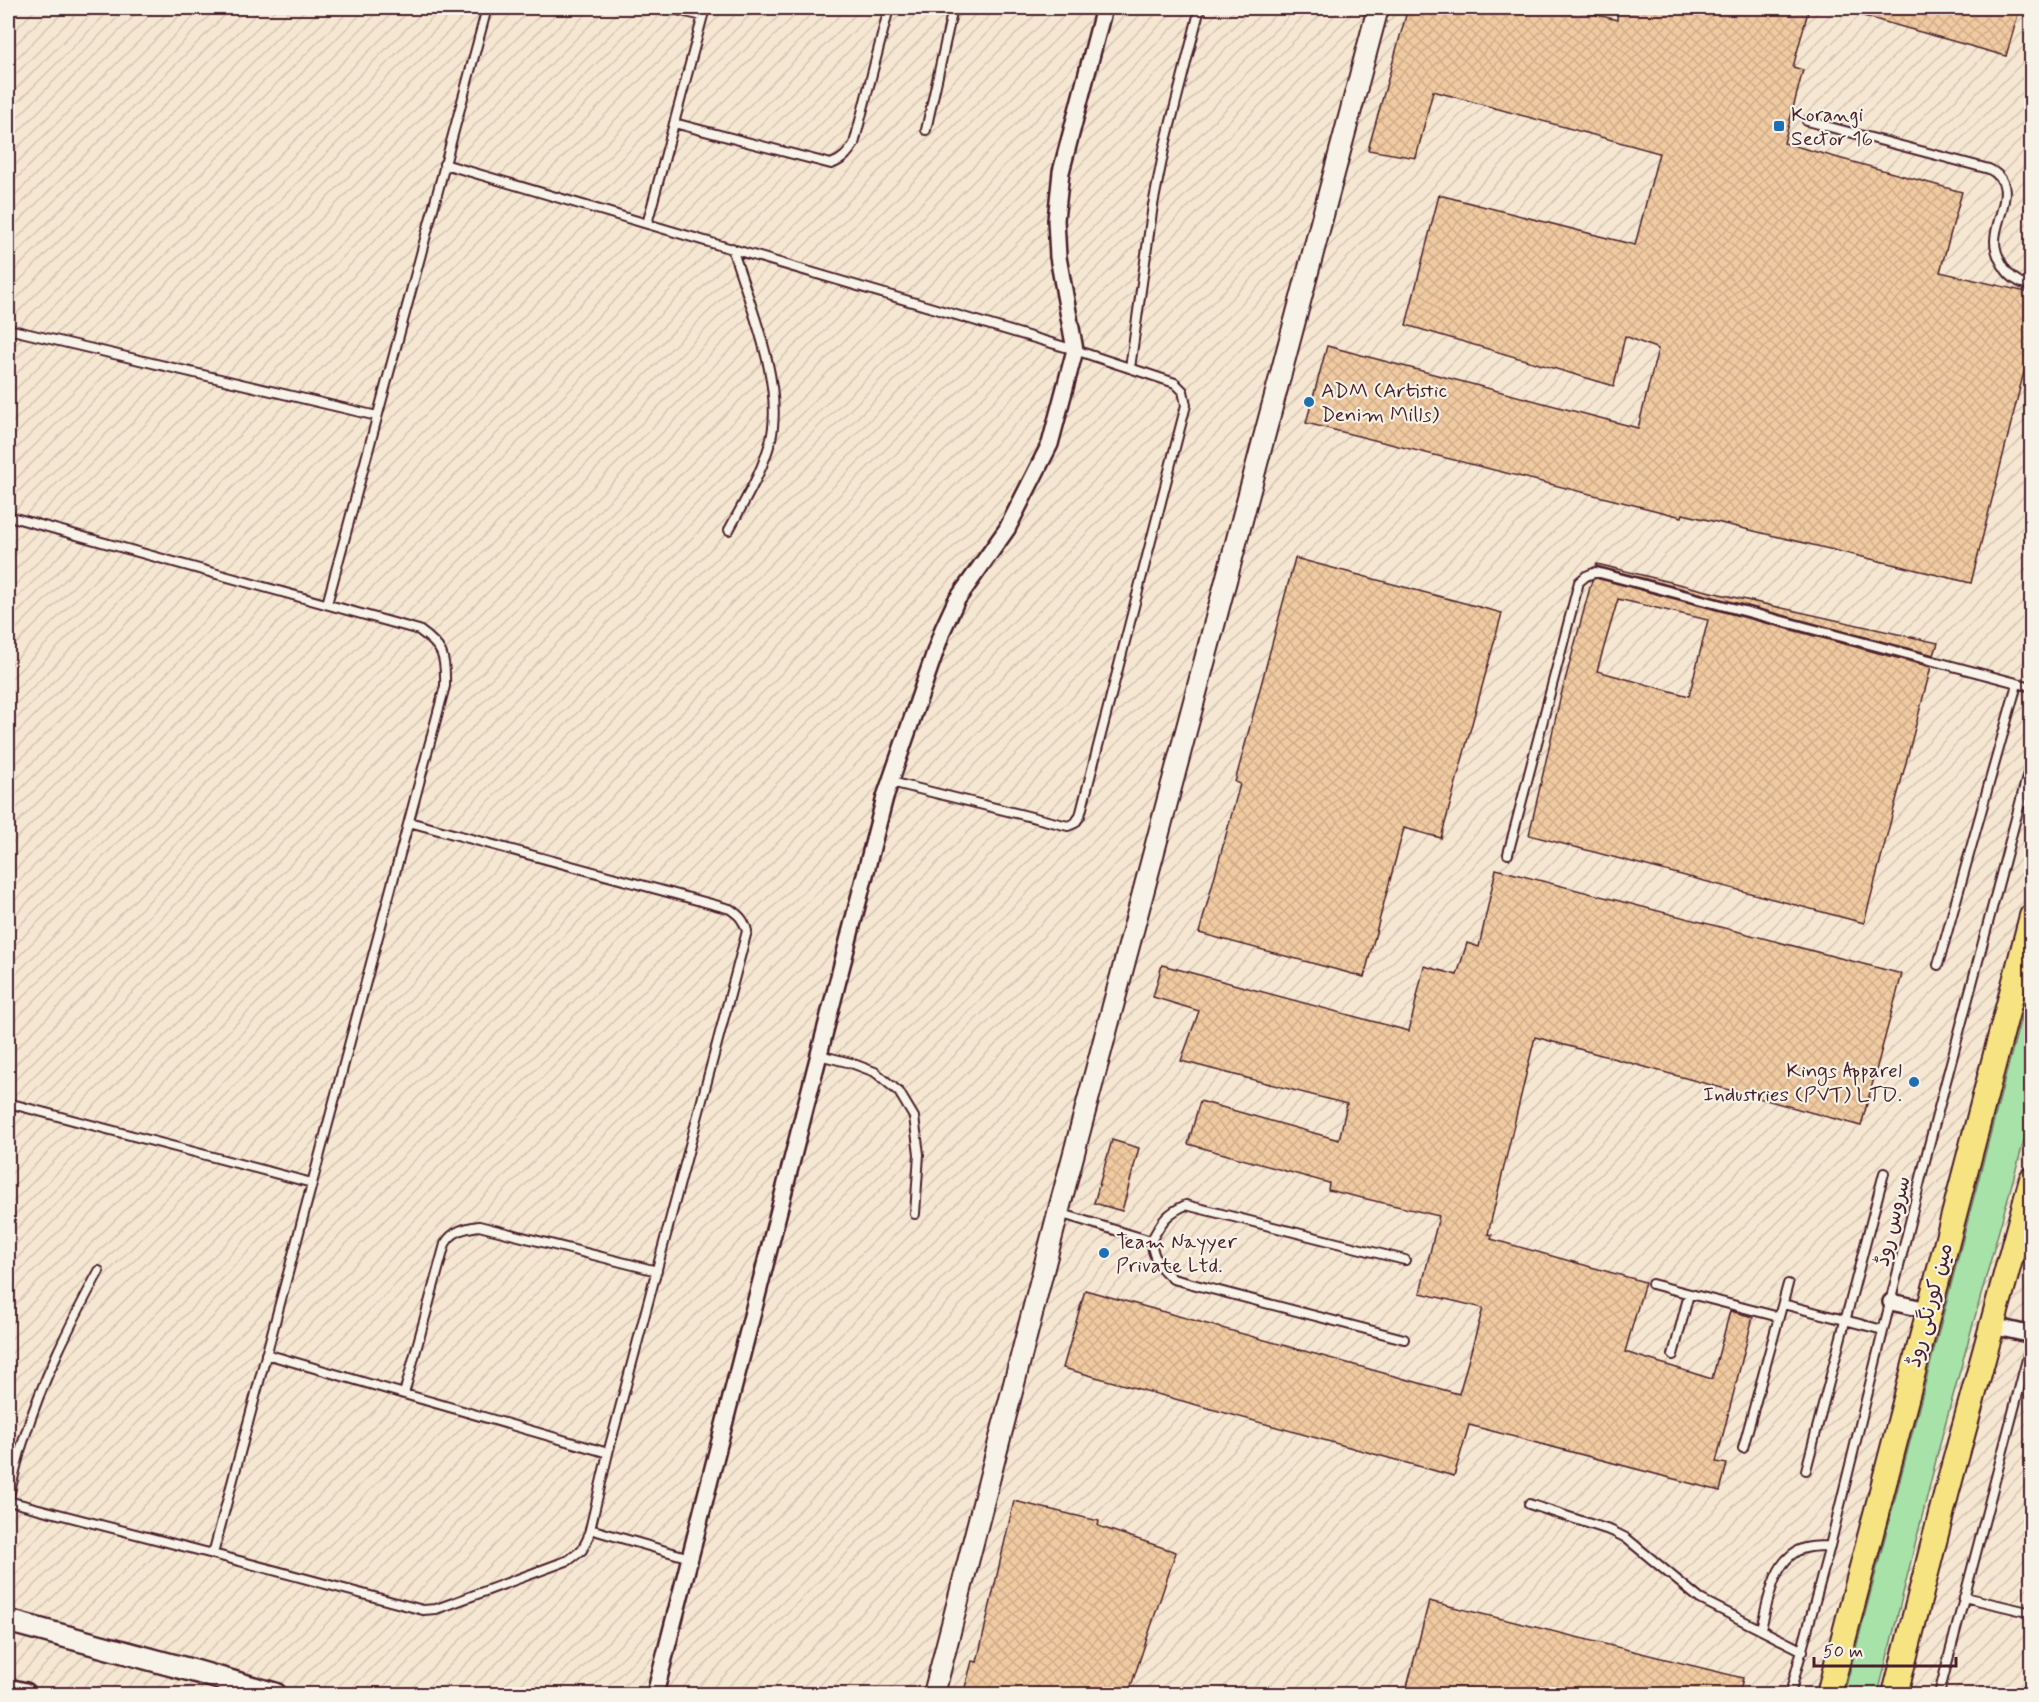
<svg xmlns="http://www.w3.org/2000/svg" width="2039" height="1702" viewBox="0 0 2039 1702" font-family="Mynerve,'Playpen Sans Arabic',sans-serif">
	<style>
		.industrial { fill: url(#industrial-furrows) }
		.green { fill: #a7e2a8; stroke: #78806a; stroke-width: 1.5 }
		.building { fill: url(#building-cross-hatch); stroke: #4a1f2b; stroke-width: 1.5; fill-rule: evenodd }
		.lines { fill: none; stroke-linecap: round; stroke-linejoin: round }
		.service-casing { stroke: #4a1f2b; stroke-width: 12 }
		.minor-casing { stroke: #4a1f2b; stroke-width: 20 }
		.tertiary-casing { stroke: #4a1f2b; stroke-width: 24 }
		.secondary-casing { stroke: #4a1f2b; stroke-width: 26 }
		.primary-casing { stroke: #4a1f2b; stroke-width: 28 }
		.service { stroke: #f7f3e8; stroke-width: 8 }
		.minor { stroke: #f7f3e8; stroke-width: 15 }
		.tertiary { stroke: #f7f3e8; stroke-width: 20 }
		.secondary { stroke: #f7f3e8; stroke-width: 21 }
		.primary { stroke: #f6e381; stroke-width: 24 }
		.poi-dot { fill: #1f6fb2; stroke: #f7f3e8; stroke-width: 2 }
		.labels { text-anchor: middle; stroke-width: 4.5; stroke-linejoin: round; paint-order: stroke }
		.poi-label { font-size: 21px; fill: #4a1f2b; stroke: #f7f3e8; text-anchor: start }
		.street-label { font-size: 21px; fill: #4a1f2b; stroke: #f7f3e8 }
	</style>
	<defs>
		<pattern id="industrial-furrows" width="10" height="10" patternUnits="userSpaceOnUse" patternTransform="scale(1.5)"><rect width="10" height="10" fill="#f5e7d2"/><path d="M-1 1l2-2M0 10L10 0M9 11l2-2" fill="none" stroke="#d4c6b4"/></pattern>
		<pattern id="building-cross-hatch" width="8" height="8" patternUnits="userSpaceOnUse" patternTransform="scale(1.5)"><rect width="8" height="8" fill="#f0caa0"/><path d="M0 0l8 8M0 8l8-8" fill="none" stroke="#cfad8a"/></pattern>
	</defs>
	<rect width="100%" height="100%" fill="#f7f3e8"/>
	<filter id="ink" filterUnits="userSpaceOnUse"><feTurbulence type="fractalNoise" baseFrequency=".0167" numOctaves="2"/><feDisplacementMap in="SourceGraphic" scale="12" xChannelSelector="R" yChannelSelector="G"/><feConvolveMatrix kernelMatrix="1 2 1 2 8 2 1 2 1" color-interpolation-filters="sRGB"/></filter>
	<g filter="url(#ink)">
		<path class="industrial" d="M8,8H2031V1694H8Z"/>
		<path class="green" d="M2031,979V1115L1943,1432L1878,1694H1844Z"/>
		<path class="building" d="M1408,8H1572L1617,20L1618,8H1809L1793,67L1803,70L1784,143L1962,192L1940,272L2031,293V344L1971,583L1683,514L1682,517L1306,423L1327,346L1638,428L1658,349L1625,336L1614,386L1406,325L1439,195L1635,245L1659,153L1433,91L1416,158L1368,150Z
			M1849,8H2020L2006,56L1849,12Z
			M1295,558L1502,613L1441,838L1404,828L1364,977L1199,933L1240,784L1235,782Z
			M1597,564L1715,593L1938,643L1934,655L1596,566Z
			M1596,578L1931,667L1864,923L1529,835L1560,699L1592,580ZM1618,599L1708,620L1689,696L1597,671Z
			M1496,869L1902,974L1861,1126L1535,1037L1488,1234L1492,1235L1491,1239L1645,1282L1625,1352L1712,1379L1730,1311L1753,1317L1716,1462L1727,1464L1720,1491L1469,1425L1454,1476L1063,1368L1085,1290L1459,1394L1483,1308L1420,1293L1439,1216L1328,1190L1329,1183L1188,1144L1200,1101L1339,1140L1347,1104L1181,1061L1199,1011L1153,997L1162,965L1409,1031L1424,966L1457,975L1467,943L1479,947Z
			M1112,1140L1139,1148L1122,1211L1094,1203Z
			M1014,1501L1099,1521L1098,1526L1176,1552L1128,1695H963L972,1661L977,1662Z
			M1429,1601L1743,1678L1739,1695H1405Z"/>
		<g class="lines">
			<defs>
				<path id="service" d="M8,8H9
					M668,8L703,16
					M1807,121L1989,169C2021,185 1995,216 1995,241C1995,255 2006,275 2018,281C2021,284 2027,284 2032,285
					M674,123L831,164C843,160 848,153 854,144L889,8
					M926,130L953,8
					M444,164L1075,350L1175,383L1183,391L1186,405L1080,816L1075,823L1068,826L891,782
					M647,224L705,8
					M8,329L377,416
					M1130,368L1153,205L1165,145L1200,8
					M8,516L419,630C443,647 446,655 445,686L213,1554L8,1501
					M729,530C745,500 763,471 771,439C784,382 749,303 732,248
					M327,604L487,8
					M1508,854L1579,582L1586,576L1596,572L2032,687
					M1938,965L2017,684
					M819,1055L851,1063L875,1072L899,1092L914,1117L919,1154L915,1214
					M8,1103L312,1183
					M1059,1213L1151,1241C1154,1260 1159,1267 1173,1279L1404,1339
					M1151,1241C1162,1222 1165,1214 1186,1205L1405,1260
					M1652,1284L1779,1317
					M1783,1304L1883,1330
					M266,1354L608,1453
					M1673,1355L1689,1294
					M404,1394L445,1244C452,1231 465,1228 479,1226L657,1271
					M1743,1448L1788,1284
					M1806,1470L1884,1173
					M8,1501C13,1480 17,1459 24,1439C42,1380 70,1325 99,1271
					M1529,1504L1612,1531L1626,1538L1700,1599L1803,1651
					M590,1529L690,1558
					M213,1554L423,1610L436,1609L453,1603L569,1560L582,1550L588,1538L608,1453L747,931C744,920 739,915 730,909L409,822
					M1964,1597L2032,1613
					M1761,1628C1768,1604 1772,1565 1797,1551C1806,1546 1819,1546 1830,1546
					M1790,1694L1830,1546L1928,1149L2032,758
					M1939,1694L2032,1340"/>
				<path id="minor" d="M1891,1302L1928,1310
					M1993,1326L2032,1335
					M655,1694L885,797L943,629L956,601L1007,529L1050,444L1075,350L1058,257L1056,220L1061,172L1104,8"/>
				<path id="tertiary" d="M934,1694L1058,1213L1378,8"/>
				<path id="secondary" d="M8,1621L198,1672L275,1694
					M8,1690L25,1694"/>
				<path id="primary" d="M1829,1694L2032,916
					M1895,1694L1947,1491L2032,1179"/>
			</defs>
			<use href="#service" class="service-casing"/>
			<use href="#minor" class="minor-casing"/>
			<use href="#tertiary" class="tertiary-casing"/>
			<use href="#secondary" class="secondary-casing"/>
			<use href="#primary" class="primary-casing"/>
			<use href="#service" class="service"/>
			<use href="#minor" class="minor"/>
			<use href="#tertiary" class="tertiary"/>
			<use href="#secondary" class="secondary"/>
			<use href="#primary" class="primary"/>
		</g>
	</g>
	<g class="poi-dot">
		<rect x="1773" y="120" width="12" height="12" rx="3"/>
		<circle cx="1309" cy="402" r="6"/>
		<circle cx="1914" cy="1082" r="6"/>
		<circle cx="1104" cy="1253" r="6"/>
	</g>
	<g class="labels">
		<g class="poi-label">
			<text x="1791" y="121">Korangi<tspan x="1791" dy="24">Sector 16</tspan></text>
			<text x="1321" y="397">ADM (Artistic<tspan x="1321" dy="24">Denim Mills)</tspan></text>
			<text x="1902" y="1077" text-anchor="end">Kings Apparel<tspan x="1902" dy="24">Industries (PVT) LTD.</tspan></text>
			<text x="1116" y="1248">Team Nayyer<tspan x="1116" dy="24">Private Ltd.</tspan></text>
		</g>
		<g class="street-label">
			<text transform="translate(1892 1221) rotate(-76)" y="7">سروس روڈ</text>
			<text transform="translate(1929 1305) rotate(-75)" y="7">مین کورنگی روڈ</text>
		</g>
	</g>
	<rect width="2039" height="1702" fill="none" stroke="#f7f3e8" stroke-width="30"/>
	<rect x="15" y="15" width="2009" height="1672" fill="none" stroke="#4a1f2b" stroke-width="2" filter="url(#ink)"/>
	<path d="M1814 1657v9h142v-9" fill="none" stroke="#4a1f2b" stroke-width="3"/>
	<text x="1823" y="1657" font-size="18" fill="#4a1f2b" stroke="#f7f3e8" stroke-width="4.5" paint-order="stroke">50 m</text>
</svg>
